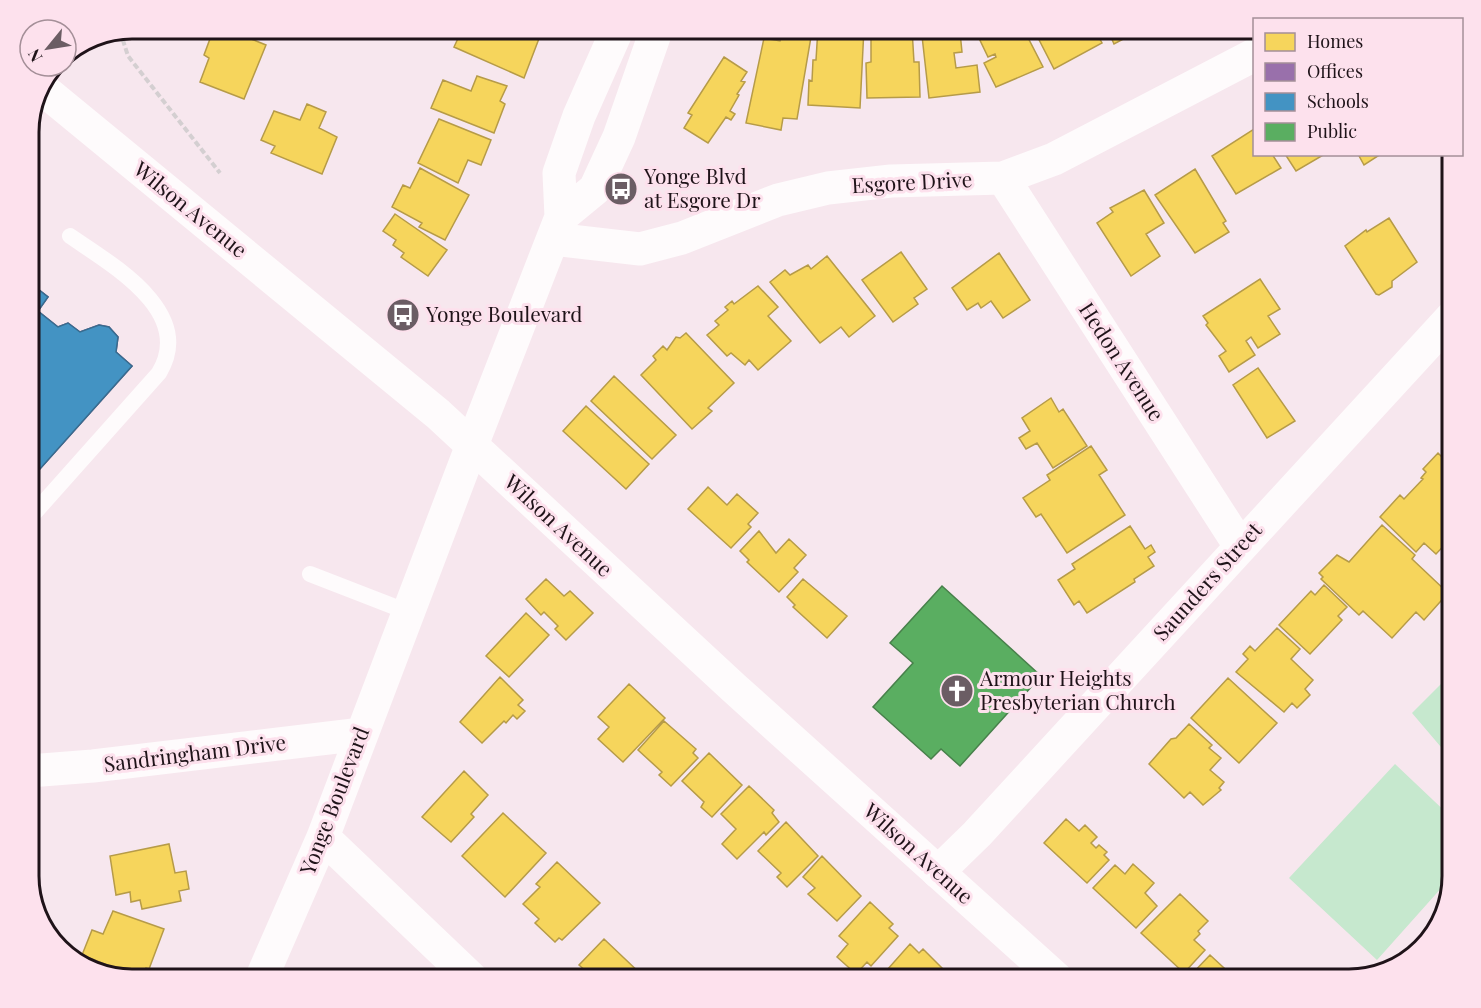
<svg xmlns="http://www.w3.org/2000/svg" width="1481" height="1008" viewBox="0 0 1481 1008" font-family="'Playfair Display',serif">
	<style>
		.green { fill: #c6e8ce }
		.homes { fill: #f6d55c; stroke: #b69b48; stroke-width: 1.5 }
		.offices { fill: #9970ab; stroke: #74547f; stroke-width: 1.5 }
		.schools { fill: #4393c3; stroke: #386d90; stroke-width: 1.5 }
		.public { fill: #5aae61; stroke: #48804b; stroke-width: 1.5 }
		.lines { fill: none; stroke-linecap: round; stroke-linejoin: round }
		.path { stroke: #d4cfd1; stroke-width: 4; stroke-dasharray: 6 3; stroke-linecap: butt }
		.lane { stroke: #fefbfc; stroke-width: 16 }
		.street { stroke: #fefbfc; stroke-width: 33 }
		.secondary { stroke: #fefbfc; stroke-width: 33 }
		.labels { text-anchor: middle; stroke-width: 6; stroke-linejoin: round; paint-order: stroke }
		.poi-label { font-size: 21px; fill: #1f1319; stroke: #fde1ed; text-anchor: start }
		.street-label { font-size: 21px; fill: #1f1319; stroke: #fde1ed }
		.rim { fill: none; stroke: #1f1319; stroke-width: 3 }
	</style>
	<rect width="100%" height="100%" fill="#f7e7ee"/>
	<path class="green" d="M1452,673V760L1412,713Z
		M1395,764L1452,818V876L1377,960L1289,878Z"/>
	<path class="homes" d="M214,28H224L266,45L244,99L200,82L209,58L204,55Z
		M274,28H303L298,39Z
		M454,28H543L524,78L454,47L460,34L453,31Z
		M818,28H864L860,108L808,105L809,80L812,81L813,60H816Z
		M988,28H1023L1043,67L996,87L984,63L996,57L995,54L988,57L977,34Z
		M1033,28H1094L1102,43L1054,69Z
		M1107,28H1144L1114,44Z
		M912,29L914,62H919L920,97L867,98L866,63L871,62V36H896V30Z
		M782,32L804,34V36L811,37L797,119L783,118L781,130L746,123L764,38L780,41Z
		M960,32L962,52L954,53L956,68L977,65L980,92L929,98L922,36Z
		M724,57L747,72L741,81L745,82L737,94L739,95L730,111L735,114L731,120L726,117L708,143L684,128L692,115L688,113Z
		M477,76L507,86L500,101L505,104L494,133L431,108L443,80L471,91Z
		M307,104L326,112L319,128L337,137L322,174L271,153L275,146L261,140L274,111L300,120Z
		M439,119L491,140L481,165L468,160L458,183L418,163Z
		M1254,129V154H1272L1281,168L1236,194L1212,156Z
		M1285,154H1325L1296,171Z
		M1358,154H1381L1364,165Z
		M420,168L469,195L445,240L419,227L422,223L392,207L403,185L410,188Z
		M1195,169L1226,221L1223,223L1229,232L1195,253L1155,195Z
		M1144,190L1164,223L1146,234L1160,256L1131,276L1097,223L1113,212L1110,208Z
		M395,214L447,250L428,276L401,257L404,253L393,245L396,240L383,231Z
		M1389,218L1417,262L1392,281V287L1379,295L1376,294L1345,246L1366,230L1367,232Z
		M901,252L927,289L914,298L918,304L893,322L862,280Z
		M999,253L1030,300L1003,318L991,301L981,308L978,303L967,310L952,288Z
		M827,256L875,316L849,337L841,327L820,343L770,282L785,270L790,275L808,265L811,269Z
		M1260,279L1280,309L1268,316L1280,334L1258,348L1251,337L1246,341L1255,355L1229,372L1219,356L1226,351L1206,325L1208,323L1203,316Z
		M758,286L778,307L768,316L791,341L758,370L749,360L745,365L731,353L727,356L707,335L719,325L715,321L728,310L725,307L732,301L734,304Z
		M686,333L734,383L708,408L712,411L692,429L641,375L656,360L653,356L663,346L667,350L676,337L680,338Z
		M1258,368L1295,421L1267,438L1233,385Z
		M614,376L676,435L652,459L591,401Z
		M1051,398L1059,412L1063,409L1087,446L1053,468L1037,443L1026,449L1019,438L1030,431L1022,418Z
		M586,406L649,464L626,489L563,431Z
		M1091,446L1107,470L1099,475L1125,515L1067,553L1041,514L1036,517L1023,498L1050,480L1047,475Z
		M1438,453L1452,467V537L1436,554L1424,543L1416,552L1380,517L1400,495L1404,499L1423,479L1421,478L1426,472L1423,469Z
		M708,487L727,505L737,494L758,513L748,524L751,527L731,548L688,509Z
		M1382,525L1415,555L1412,559L1448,593L1424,620L1416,612L1392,638L1363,611L1359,615L1321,579L1323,577L1319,573L1337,555L1349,562Z
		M1130,526L1145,549L1151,545L1155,552L1148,557L1154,566L1134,579L1135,582L1087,613L1079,601L1074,605L1058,580L1075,569L1072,564Z
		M759,531L776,553L789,539L806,555L794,568L798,572L779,592L747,562L749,560L740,551Z
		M546,579L564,596L570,591L593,613L566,640L555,629L558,626L544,612L541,615L526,599Z
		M803,579L847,616L827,638L793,607L795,605L787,597Z
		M1324,585L1347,607L1338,616L1342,620L1310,654L1279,625L1311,591L1315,595Z
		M526,613L549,635L509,677L486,656Z
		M1277,628L1300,649L1291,659L1313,680L1305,689L1310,695L1297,708L1292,703L1284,712L1236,672L1248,659L1243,654L1250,646L1255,651Z
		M500,677L523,700L518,705L525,711L517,719L513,715L506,723L504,721L482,743L460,722Z
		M1228,678L1277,723L1239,763L1191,718Z
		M629,684L665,718L623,762L598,739L609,727L598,717Z
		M664,721L696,749L693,753L698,758L671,786L659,775L662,772L638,750Z
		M1189,724L1212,745L1209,748L1221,758L1210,770L1224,782L1219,788L1221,790L1203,805L1190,792L1184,798L1149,764L1171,739L1176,738Z
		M709,753L742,785L712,817L701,807L704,802L682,781Z
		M464,771L488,795L471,814L474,817L451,842L422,817Z
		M749,786L774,810L772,813L779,822L766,835L764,832L737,859L722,844L736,829L721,814Z
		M503,813L546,853L505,897L462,856Z
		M1066,819L1079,831L1085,825L1097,837L1091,843L1096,848L1099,845L1107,852L1104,855L1109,860L1087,883L1044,843Z
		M786,822L818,856L787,887L777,877L781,873L758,851Z
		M169,844L175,873L186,871L189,889L179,891L181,901L142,909L140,900L131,902L130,892L116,895L110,856Z
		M822,856L861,896L837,921L808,894L815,888L803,877Z
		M557,862L600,903L562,940L559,938L555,942L535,923L539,919L523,904L540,887L536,884Z
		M1133,864L1154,883L1145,893L1157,906L1136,928L1093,888L1115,865L1125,874Z
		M1180,894L1208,921L1198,931L1200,934L1194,940L1205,950L1184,973L1141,933Z
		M870,902L893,924L889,928L898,936L871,966L867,962L856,974L837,957L848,944L839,936Z
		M113,911L164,929L149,969L146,968L141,979L113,971L115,968L82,955L92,930L103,934Z
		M604,939L644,977L642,979H595L579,965Z
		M910,944L919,953L923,949L945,971L937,979H879Z
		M1210,955L1236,979H1191L1189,977Z"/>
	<path class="offices" d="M29,282L48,297L38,311L58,327L68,323L80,332L99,325L109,327L118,337L116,352L132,366L39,470L29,461Z"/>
	<path class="schools" d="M29,282L48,297L38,311L58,327L68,323L80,332L99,325L109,327L118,337L116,352L132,366L39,470L29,461Z"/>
	<path class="public" d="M942,586L1041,676L960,766L941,749L931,759L873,707L913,663L890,643Z"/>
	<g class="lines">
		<path class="path" d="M120,31L128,56L220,173"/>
		<path class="lane" d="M29,519L159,373C196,312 112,265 70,236
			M310,574L408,612"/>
		<path class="street" d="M1003,178L1240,546
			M553,239L640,249L682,238L778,200L828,188L891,181L1003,178L1054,159L1254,55
			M29,771L93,766L362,734
			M323,837L472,979
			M938,872L977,834L1452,317
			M261,979L323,837L472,445"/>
		<path class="secondary" d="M45,91L438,414L734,688L1057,979
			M561,217L595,189L619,137L657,28
			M472,445L561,217L559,173L579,116L618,28"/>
	</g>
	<defs>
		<symbol id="bus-disc" viewBox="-11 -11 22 22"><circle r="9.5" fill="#6b5d64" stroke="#fde1ed"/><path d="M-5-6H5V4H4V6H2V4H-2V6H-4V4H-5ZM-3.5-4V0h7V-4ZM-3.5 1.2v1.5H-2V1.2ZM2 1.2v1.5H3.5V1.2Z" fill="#fff"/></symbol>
		<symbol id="church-disc" viewBox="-11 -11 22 22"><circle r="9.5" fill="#6b5d64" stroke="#fde1ed"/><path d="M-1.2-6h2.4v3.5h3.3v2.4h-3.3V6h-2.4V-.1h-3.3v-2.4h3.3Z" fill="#fff"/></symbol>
	</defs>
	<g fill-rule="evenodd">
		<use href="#bus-disc" x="602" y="170" width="38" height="38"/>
		<use href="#bus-disc" x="384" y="296" width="38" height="38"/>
		<use href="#church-disc" x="938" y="672" width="38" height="38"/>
	</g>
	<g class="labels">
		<g class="poi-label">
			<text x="644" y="184">Yonge Blvd<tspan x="644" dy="24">at Esgore Dr</tspan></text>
			<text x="426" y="322">Yonge Boulevard</text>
			<text x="980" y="686">Armour Heights<tspan x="980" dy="24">Presbyterian Church</tspan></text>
		</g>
		<g class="street-label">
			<text transform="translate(912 183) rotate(-3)" y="7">Esgore Drive</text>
			<text transform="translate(190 210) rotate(39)" y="7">Wilson Avenue</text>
			<text transform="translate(1121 362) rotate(57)" y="7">Hedon Avenue</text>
			<text transform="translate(558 526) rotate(43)" y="7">Wilson Avenue</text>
			<text transform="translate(1208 582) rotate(-48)" y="7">Saunders Street</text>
			<text transform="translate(195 754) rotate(-7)" y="7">Sandringham Drive</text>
			<text transform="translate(335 801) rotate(-69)" y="7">Yonge Boulevard</text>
			<text transform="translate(918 854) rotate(42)" y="7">Wilson Avenue</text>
		</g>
	</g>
	<path d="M0 0H1481V1008H0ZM132 39H1349A93 93 0 0 1 1442 132V876A93 93 0 0 1 1349 969H132A93 93 0 0 1 39 876V132A93 93 0 0 1 132 39Z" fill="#fde1ed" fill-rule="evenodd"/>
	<path class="rim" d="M132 39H1349A93 93 0 0 1 1442 132V876A93 93 0 0 1 1349 969H132A93 93 0 0 1 39 876V132A93 93 0 0 1 132 39Z"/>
	<rect x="1253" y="18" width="210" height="138" fill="#fde1ed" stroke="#a48f98" stroke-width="1.5"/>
	<rect x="1265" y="33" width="30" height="18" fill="#f6d55c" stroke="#a48f98" stroke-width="1.5"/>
	<text x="1307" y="48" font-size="18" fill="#1f1319">Homes</text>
	<rect x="1265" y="63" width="30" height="18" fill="#9970ab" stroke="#a48f98" stroke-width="1.5"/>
	<text x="1307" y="78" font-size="18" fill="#1f1319">Offices</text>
	<rect x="1265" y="93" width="30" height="18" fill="#4393c3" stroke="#a48f98" stroke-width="1.5"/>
	<text x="1307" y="108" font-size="18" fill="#1f1319">Schools</text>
	<rect x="1265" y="123" width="30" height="18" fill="#5aae61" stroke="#a48f98" stroke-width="1.5"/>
	<text x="1307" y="138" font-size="18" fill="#1f1319">Public</text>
	<g transform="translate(48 48) rotate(240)"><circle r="28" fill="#fde1ed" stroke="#a48f98" stroke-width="1.5"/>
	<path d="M0-4.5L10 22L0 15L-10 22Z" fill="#6b5d64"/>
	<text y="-9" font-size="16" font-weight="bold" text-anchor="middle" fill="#1f1319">N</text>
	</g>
</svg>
